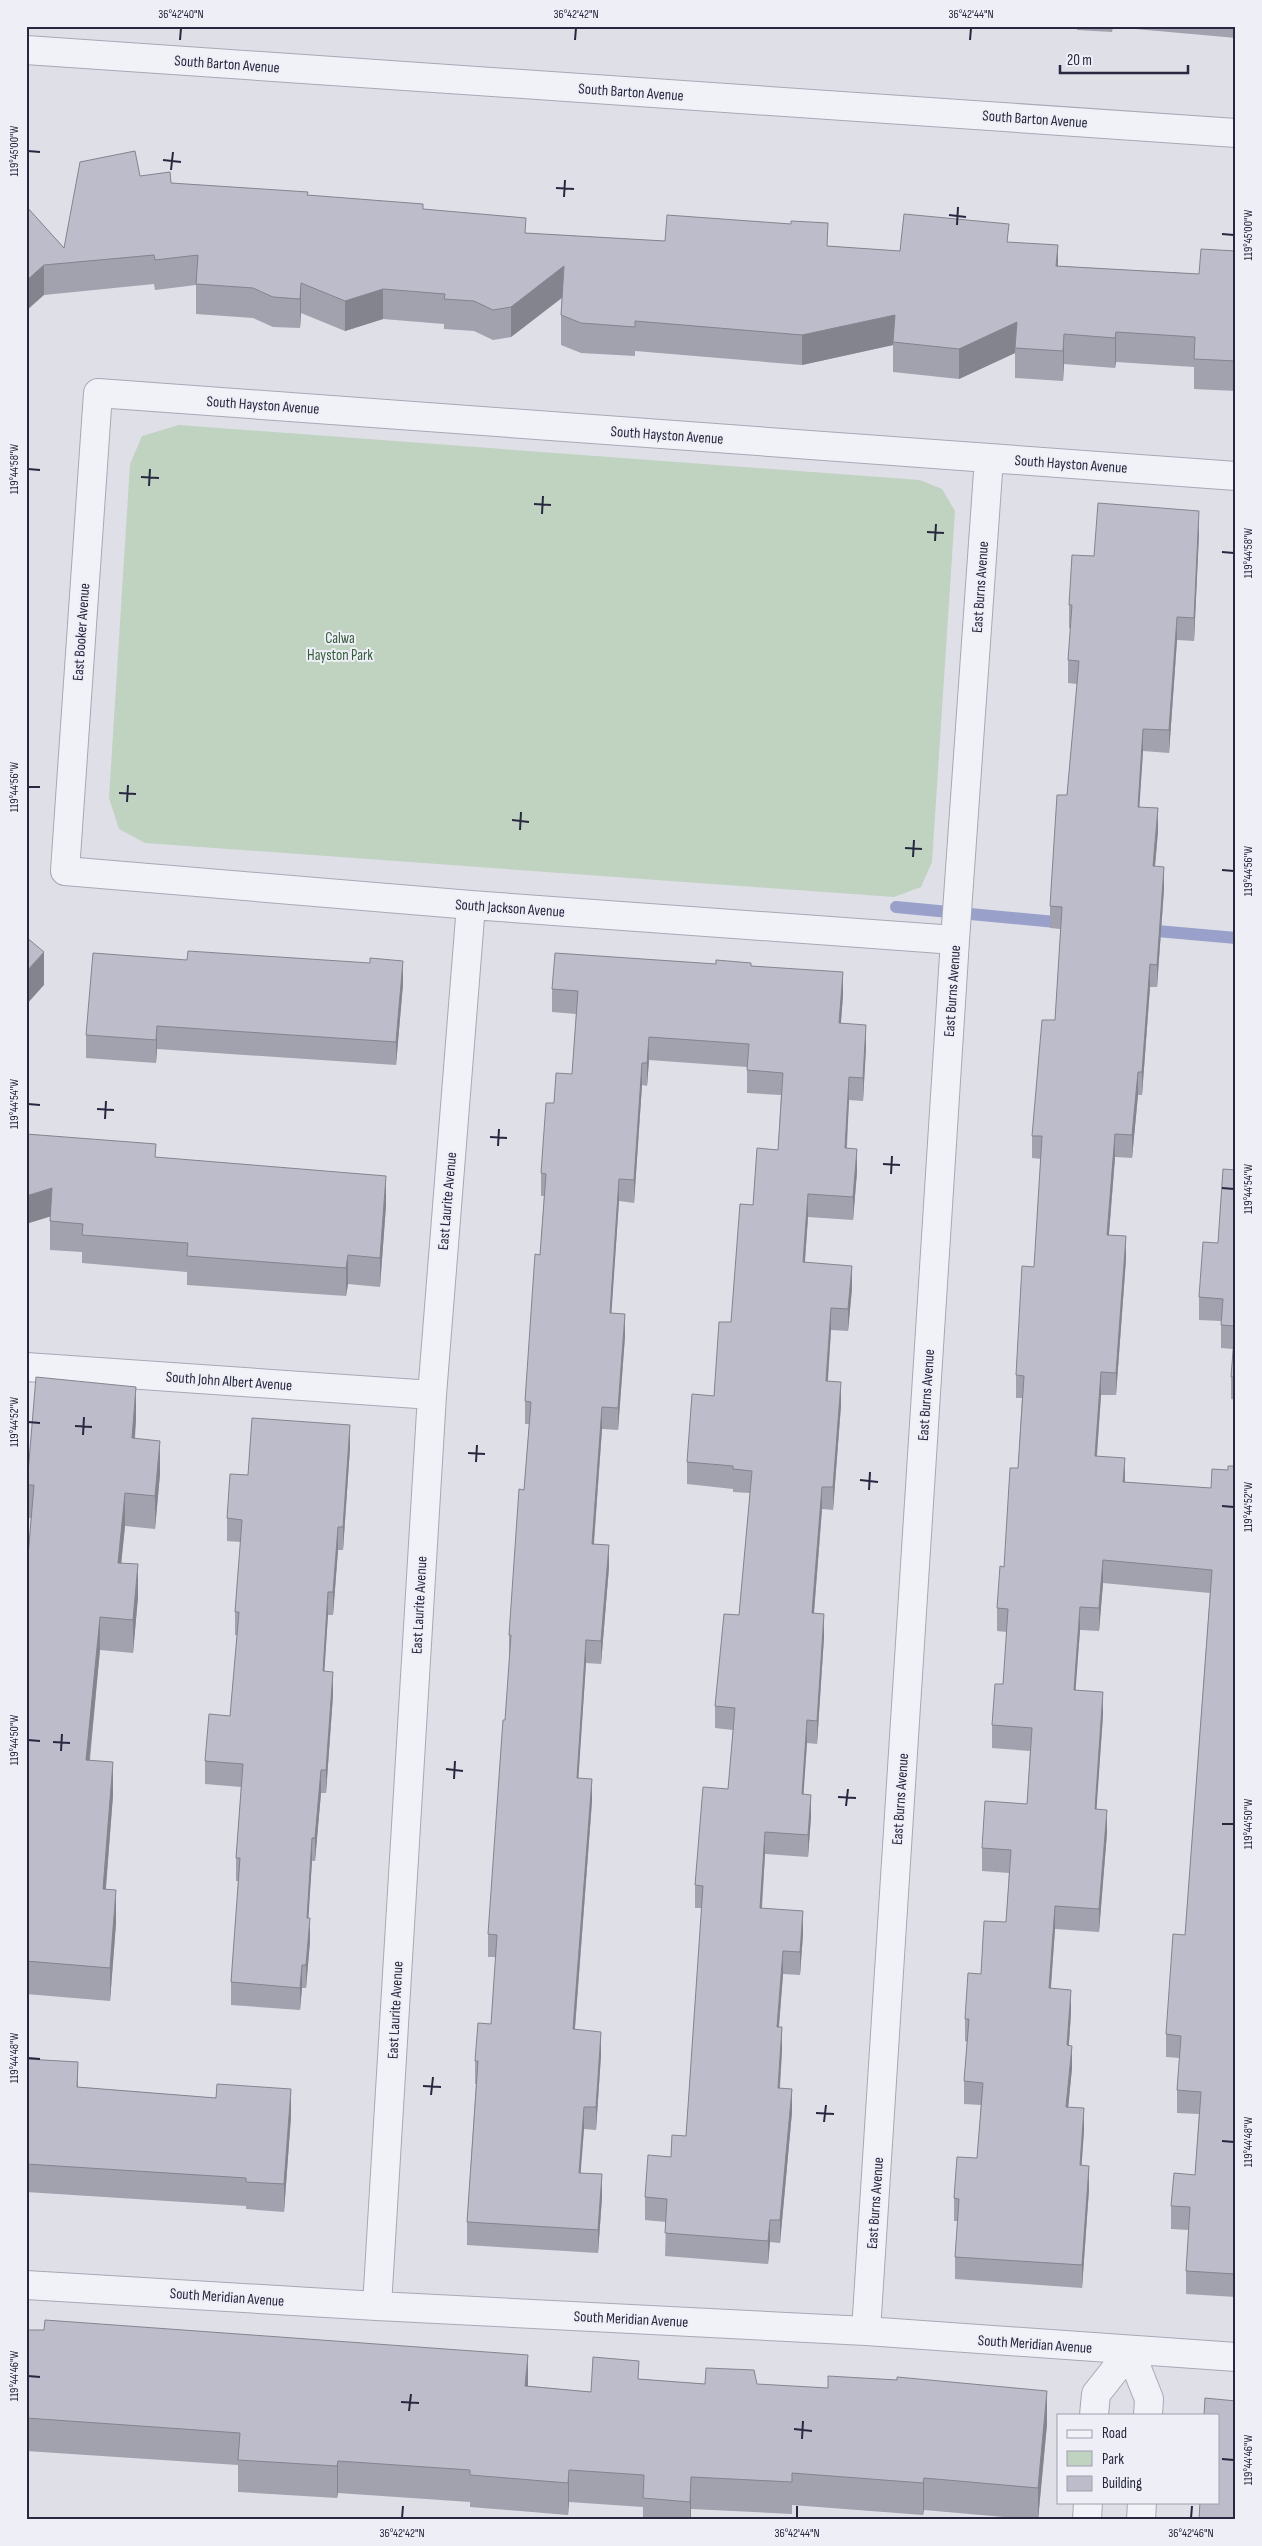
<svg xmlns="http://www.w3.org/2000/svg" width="1262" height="2546" viewBox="0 0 1262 2546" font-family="'Sofia Sans Condensed',sans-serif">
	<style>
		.green { fill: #c0d3c1 }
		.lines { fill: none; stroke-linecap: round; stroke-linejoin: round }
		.stream { stroke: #99a0ca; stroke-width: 12 }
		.minor-casing { stroke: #a8a8b6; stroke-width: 30 }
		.minor { stroke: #f1f2f7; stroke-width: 28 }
		.wall { fill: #a2a2af }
		.shaded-wall { fill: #84848e }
		.building { fill: #bcbccb; stroke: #84848e }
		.ticks { fill: none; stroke: #272840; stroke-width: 2 }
		.labels { text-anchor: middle; stroke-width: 4; stroke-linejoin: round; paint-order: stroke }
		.street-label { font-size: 15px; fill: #272840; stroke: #eeeff6 }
		.park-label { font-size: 15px; fill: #345c3a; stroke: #eeeff6 }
		.neatline { fill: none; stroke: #272840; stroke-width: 2 }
		.ticks-label { font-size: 12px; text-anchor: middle; fill: #272840 }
	</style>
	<rect width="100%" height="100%" fill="#dfdfe8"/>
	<path class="green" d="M179,425L920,480L942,489L955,511L932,862L921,887L894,897L145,843L119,829L109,798L130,464L142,436Z"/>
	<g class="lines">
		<path class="stream" d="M896,907L1066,923
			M1146,930L1236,938"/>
		<defs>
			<path id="minor" d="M26,50L1236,133
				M955,940L471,905L65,871L98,393L1236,476
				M26,1367L432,1395
				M26,2285L377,2306L866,2331L1236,2357
				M377,2306L432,1395L471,905
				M866,2331L955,940L989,458
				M1130,2351L1149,2399L1148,2415
				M1094,2415L1096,2394L1130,2351
				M1087,2520L1088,2502
				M1141,2520L1142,2502"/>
		</defs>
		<use href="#minor" class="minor-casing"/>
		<use href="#minor" class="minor"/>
	</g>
	<path class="wall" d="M1077,26H1236V38L1113,27L1112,32L1077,30Z
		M140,176L171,183L308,195L423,209L526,233L665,241L828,246L900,251L1009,242L1058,266L1199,274L1236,251V391L1194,389V367L1116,362L1115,368L1064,364L1063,381L1015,378V353L959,379L893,372V345L802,365L635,351V356L581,353L561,345V315L562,298L511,337L493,340L474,331L444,329V324L383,319L345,331L301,313L300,328L273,327L253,318L196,314V285L155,290L154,284L44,295L26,206L64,248Z
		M1199,534L1194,641L1177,640L1169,753L1143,751L1139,807L1158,831L1155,866L1164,889L1157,987H1150L1142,1095H1138L1132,1158L1115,1157L1109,1235L1126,1259L1116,1395H1101L1097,1456L1125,1482L1211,1488L1228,1470L1236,1466V2297L1186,2294V2271L1189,2230L1171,2229V2206L1195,2175L1199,2114L1177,2113V2090L1180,2058L1166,2057V2034L1185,1935L1210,1593L1103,1583L1099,1631L1080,1630L1075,1690L1103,1715L1096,1809L1107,1833L1103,1880L1099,1932L1055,1929L1051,1988L1071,2013L1069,2045L1072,2068L1068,2107L1084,2131L1081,2165L1089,2189L1082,2288L955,2279V2257L958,2221H954V2198L977,2158L981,2105L964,2104V2081L967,2042L965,2041V2019L981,1974L1006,1922L1009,1873L982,1871V1848L1027,1804L1030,1751L992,1748V1725L1003,1684L1007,1632L997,1631V1608L1004,1567L1018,1468L1022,1398H1016V1375L1034,1267L1041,1159L1032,1158V1136L1055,1020L1061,929L1050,928V906L1067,795L1077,684L1068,683V660L1071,628H1069V605L1094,556Z
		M716,964L751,966L843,995L841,1023L866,1047L863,1101L849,1100L847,1148L857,1172L853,1220L808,1217L805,1262L852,1288L848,1331L831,1330L828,1381L841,1405L833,1510L822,1509L814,1614L824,1637L817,1744L807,1743L803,1794L811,1817L808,1857L765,1854L762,1909L803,1934L800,1975L783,1974L779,2027L782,2050L780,2088L792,2112L780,2243L770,2242L768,2264L665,2256L666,2222L645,2220V2197L671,2157L686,2136L702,1908H695V1885L728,1789L733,1730L715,1728V1706L739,1615L750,1493L733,1492V1489L687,1484V1462L714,1396L731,1322L753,1205L778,1150L781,1095L747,1093V1067L649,1060L647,1086L642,1085L634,1203L619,1201L611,1313L625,1336L618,1430L602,1429L594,1544L609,1567L601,1664L586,1663L578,1778L592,1801L575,2029L601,2055L596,2130L584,2129L580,2173L602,2197L598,2253L467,2245V2222L476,2084H475V2061L491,2024L496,1957H488V1934L505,1720L510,1657H509V1635L524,1490L529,1424H525V1401L540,1255L544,1196H541V1173L554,1103L572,1074L576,1014L552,1012V989Z
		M403,984L396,1065L157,1049L156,1063L86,1058V1035Z
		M156,1157L386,1205L380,1287L348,1284L346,1296L187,1285V1272L82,1263V1252L50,1250V1217Z
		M1236,1170V1400L1231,1399V1377L1233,1349L1221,1348V1321L1199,1320V1297L1218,1243Z
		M136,1419L135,1439L160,1474L155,1529L125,1526L121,1563L138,1597L133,1653L100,1650L90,1760L113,1795L106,1889L116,1923L110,2001L26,1994V1580L31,1518H27V1485Z
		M350,1448L343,1550H338L333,1615H328L324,1671L333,1695L326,1793H321L315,1861H312L308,1918L310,1941L306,1988H302L300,2010L231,2005V1982L239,1881H236V1858L241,1787L205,1784V1761L230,1716L237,1635H235V1612L241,1542L227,1541V1518L248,1475Z
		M26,2059L78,2087L216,2098L291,2116L284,2212L246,2209V2206L26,2192Z
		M26,2330L528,2386L591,2392L639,2379L705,2384H757L1047,2424L1038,2520L924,2510L923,2515L792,2505V2514L691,2509V2520H643V2507L569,2502L568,2515L470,2507V2502L338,2493L337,2498L238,2492V2465L26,2451Z"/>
	<path class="shaded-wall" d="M1058,245V275L1056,266Z
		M44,265V295L26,311V281Z
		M564,266V296L511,337V307Z
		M301,283V313L300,328V299Z
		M383,289V319L345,331V301Z
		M895,315L893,345L802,365V335Z
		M1017,322L1015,353L959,379V349Z
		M1116,332V362L1115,368V338Z
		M1064,334V364L1063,381V351Z
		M1199,511V534L1194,641V618Z
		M1177,617V640L1169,753V730Z
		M1143,729V751L1138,829V807Z
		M1158,808V831L1153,889V866Z
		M1164,867V889L1157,987V965Z
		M44,952V985L26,1005V972Z
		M403,961V984L396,1065V1042Z
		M1150,964V987L1142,1095V1072Z
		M843,972V995L839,1046V1023Z
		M866,1025V1047L863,1101V1078Z
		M157,1026V1049L156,1063V1040Z
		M649,1037V1060L647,1086V1063Z
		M642,1063V1085L634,1203V1180Z
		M1138,1072V1095L1132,1158V1135Z
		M849,1077V1100L845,1171V1148Z
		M1115,1134V1157L1107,1257V1235Z
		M857,1149V1172L853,1220V1197Z
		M386,1176V1205L380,1287V1258Z
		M619,1179V1201L610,1335V1313Z
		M52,1188V1216L26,1224V1196Z
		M808,1194V1217L803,1285V1262Z
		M1126,1236V1259L1116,1395V1373Z
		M348,1255V1284L346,1296V1268Z
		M852,1266V1288L848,1331V1309Z
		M831,1308V1330L826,1404V1381Z
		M625,1314V1336L618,1430V1408Z
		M1101,1372V1395L1095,1479V1456Z
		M841,1382V1405L833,1510V1487Z
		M136,1387V1419L132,1471V1438Z
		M602,1407V1429L592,1566V1544Z
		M350,1425V1448L343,1550V1527Z
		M160,1441V1474L155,1529V1496Z
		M1125,1458V1481L1123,1504V1482Z
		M822,1487V1509L812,1636V1613Z
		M125,1493V1526L118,1595V1563Z
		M338,1527V1550L333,1615V1592Z
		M609,1545V1567L601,1664V1641Z
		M1103,1560V1583L1099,1631V1608Z
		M138,1564V1597L133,1653V1620Z
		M328,1592V1615L323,1694V1671Z
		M1080,1607V1630L1074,1712V1690Z
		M824,1614V1637L817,1744V1721Z
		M100,1617V1650L86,1793V1760Z
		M586,1640V1663L577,1800V1778Z
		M333,1672V1695L326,1793V1770Z
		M1103,1692V1715L1095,1832V1809Z
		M807,1720V1743L802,1817V1794Z
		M113,1762V1795L103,1922V1889Z
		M321,1770V1793L315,1861V1838Z
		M592,1779V1801L573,2052V2029Z
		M811,1795V1817L808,1857V1835Z
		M1107,1810V1833L1099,1932V1909Z
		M765,1832V1854L760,1931V1908Z
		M312,1838V1861L307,1941V1918Z
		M116,1890V1923L110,2001V1968Z
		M1055,1906V1929L1049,2011V1988Z
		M803,1911V1934L800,1975V1952Z
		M310,1918V1941L306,1988V1965Z
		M783,1951V1974L777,2049V2027Z
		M302,1965V1988L300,2010V1988Z
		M1071,1990V2013L1067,2068V2045Z
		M782,2027V2050L778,2111V2088Z
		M601,2032V2055L596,2130V2107Z
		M1072,2046V2068L1066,2130V2107Z
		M78,2062V2090L77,2087Z
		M291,2089V2116L284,2212V2184Z
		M792,2089V2112L780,2243V2220Z
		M584,2107V2129L579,2195V2173Z
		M1084,2108V2131L1080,2188V2165Z
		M1089,2166V2189L1082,2288V2265Z
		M602,2174V2197L598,2253V2230Z
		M770,2220V2242L768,2264V2241Z
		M528,2355V2387L525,2386Z
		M1047,2391V2424L1038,2520V2488Z
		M338,2461V2493L337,2498V2466Z
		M569,2470V2502L568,2515V2483Z
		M691,2477V2520H690V2502Z
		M924,2478V2510L923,2515V2483Z"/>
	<path class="building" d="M135,151L140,176L170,172L171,183L308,192L307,195L423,204V209L526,218L525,233L665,241L667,215L791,224V221L828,223L827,246L900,251L904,214L1009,224L1007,242L1058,245L1056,266L1199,274L1201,249L1236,251V361L1194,359L1195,337L1116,332L1115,338L1064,334L1063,351L1015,348L1017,322L959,349L893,342L895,315L802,335L635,321V327L581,323L561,315L564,266L511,307L493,310L474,301L444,299L445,294L383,289L345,301L301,283L300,299L273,297L253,288L196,284L198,255L155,260L154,255L44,265L26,281V206L64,248L80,162Z
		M1098,503L1199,511L1194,618L1177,617L1169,730L1143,729L1138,807L1158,808L1153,866L1164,867L1157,965L1150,964L1142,1072H1138L1132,1135L1115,1134L1107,1235L1126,1236L1116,1373L1101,1372L1095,1456L1125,1458L1123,1482L1211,1488L1212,1469L1228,1470V1466H1236V2274L1186,2271L1190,2207L1171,2206L1174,2173L1195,2175L1201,2092L1177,2090L1181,2036L1166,2034L1173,1934L1185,1935L1212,1570L1103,1560L1099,1608L1080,1607L1074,1690L1103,1692L1095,1809L1107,1810L1099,1909L1055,1906L1049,1988L1071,1990L1067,2045L1072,2046L1066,2107L1084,2108L1080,2165L1089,2166L1082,2265L955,2257L959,2199L954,2198L957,2157L977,2158L983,2083L964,2081L969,2019H965L968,1973L981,1974L984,1921L1006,1922L1011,1850L982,1848L985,1801L1027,1804L1032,1728L992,1725L995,1684H1003L1008,1609L997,1608L1000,1566L1004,1567L1010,1468H1018L1024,1376L1016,1375L1022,1266L1034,1267L1042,1136H1032L1042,1020H1055L1062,907L1050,906L1057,795H1067L1079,661L1068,660L1072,605H1069L1072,555L1094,556Z
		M26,937L44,952L26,972Z
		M188,951L370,963V958L403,961L396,1042L157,1026L156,1040L86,1035L93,953L187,960Z
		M555,953L716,964V960L751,963V966L843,972L839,1023L866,1025L863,1078L849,1077L845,1148L857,1149L853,1197L808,1194L803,1262L852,1266L848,1309L831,1308L826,1381L841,1382L833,1487H822L812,1613L824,1614L817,1721L807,1720L802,1794L811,1795L808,1835L765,1832L760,1908L803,1911L800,1952L783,1951L777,2027H782L778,2088L792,2089L780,2220H770L768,2241L665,2233L667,2199L645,2197L648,2155L671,2157L672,2135L686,2136L703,1886L695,1885L703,1787L728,1789L735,1708L715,1706L724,1614L739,1615L752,1471L733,1469V1466L687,1462L692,1394L714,1396L719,1322H731L740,1204L753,1205L757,1148L778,1150L783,1073L747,1070L749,1044L649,1037L647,1063H642L634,1180L619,1179L610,1313L625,1314L618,1408L602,1407L592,1544L609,1545L601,1641L586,1640L577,1778L592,1779L573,2029L601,2032L596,2107H584L579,2173L602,2174L598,2230L467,2222L478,2061H475L478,2023L491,2024L497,1935L488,1934L503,1720H505L511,1635H509L519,1489L524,1490L531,1402L525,1401L535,1254L540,1255L546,1174L541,1173L546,1103H554L556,1073L572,1074L578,991L552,989Z
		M26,1134L156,1144L155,1157L386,1176L380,1258L348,1255L346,1268L187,1256L188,1243L82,1235L83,1224L50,1221L52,1188L26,1196Z
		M1223,1169L1236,1170V1377H1231L1235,1326L1221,1325L1223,1299L1199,1297L1203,1242L1218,1243Z
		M36,1377L136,1387L132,1438L160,1441L155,1496L125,1493L118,1563L138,1564L133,1620L100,1617L86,1760L113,1762L103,1889L116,1890L110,1968L26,1961V1580L34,1485H27Z
		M252,1418L350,1425L343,1527H338L333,1592H328L323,1671L333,1672L326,1770H321L315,1838H312L307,1918H310L306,1965H302L300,1988L231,1982L240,1858H236L243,1764L205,1761L209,1714L230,1716L239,1612H235L242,1520L227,1518L230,1474L248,1475Z
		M26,2059L78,2062L77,2087L216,2098L217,2084L291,2089L284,2184L246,2182V2178L26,2164Z
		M45,2320L528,2355L525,2386L591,2392L593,2357L639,2361L638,2379L705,2384L706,2368L754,2370L757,2384L828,2388V2376L897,2380V2377L1047,2391L1038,2488L924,2478L923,2483L792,2473V2482L691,2477L690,2502L643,2498L644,2475L569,2470L568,2483L470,2475V2470L338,2461L337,2466L238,2460L240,2433L26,2418V2330H44Z
		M1205,2398L1236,2401V2520H1199L1200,2502H1218V2415H1204Z"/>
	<path class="ticks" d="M180,40L181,28M575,40L576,28M970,40L971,28M28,151L40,152M163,160L181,162M171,170L173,152M556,188L574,189M564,197L565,180M949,215L966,217M957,225L958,207M1222,234L1234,235M28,469L40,470M141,477L159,478M149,486L150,469M534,504L551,505M542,514L543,496M927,532L944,533M935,541L936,524M1222,552L1234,553M28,787H40M119,793L136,794M127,802L128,785M512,820L529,822M520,830L521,812M905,848L922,849M913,857L914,840M1222,870L1234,871M28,1104L40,1105M97,1109L114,1110M105,1119L106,1101M490,1137L507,1138M498,1146L499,1129M883,1164L900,1165M891,1174L892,1156M1222,1188L1234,1189M28,1422L40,1423M75,1426L92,1427M83,1435L84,1417M468,1453L485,1454M476,1462L477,1445M860,1480L878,1482M869,1490L870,1472M1222,1506L1234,1507M28,1740L40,1741M53,1742L70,1743M61,1751L62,1734M446,1769L463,1771M454,1779L455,1761M838,1797L856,1798M846,1806L848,1789M1222,1824H1234M28,2058L40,2059M423,2086L441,2087M431,2095L433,2077M816,2113L834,2114M824,2122L826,2105M1222,2141L1234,2142M28,2376L40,2377M401,2402L419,2403M409,2411L411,2394M794,2429L812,2431M802,2439L803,2421M1222,2459L1234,2460M402,2518L403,2506M797,2518V2506M1191,2518L1192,2506"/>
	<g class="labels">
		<g class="street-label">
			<text transform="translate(227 64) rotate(4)" y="5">South Barton Avenue</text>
			<text transform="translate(631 92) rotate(4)" y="5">South Barton Avenue</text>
			<text transform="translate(1035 119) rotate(4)" y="5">South Barton Avenue</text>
			<text transform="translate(263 405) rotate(4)" y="5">South Hayston Avenue</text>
			<text transform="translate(667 435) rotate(4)" y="5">South Hayston Avenue</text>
			<text transform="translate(1071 464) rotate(4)" y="5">South Hayston Avenue</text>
			<text transform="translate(980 587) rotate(-86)" y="5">East Burns Avenue</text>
			<text transform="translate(81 632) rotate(-86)" y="5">East Booker Avenue</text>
			<text transform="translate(510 908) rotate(4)" y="5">South Jackson Avenue</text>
			<text transform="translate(952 991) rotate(-86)" y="5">East Burns Avenue</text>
			<text transform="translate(447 1201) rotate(-85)" y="5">East Laurite Avenue</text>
			<text transform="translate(229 1381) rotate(4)" y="5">South John Albert Avenue</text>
			<text transform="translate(926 1395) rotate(-86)" y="5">East Burns Avenue</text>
			<text transform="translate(419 1605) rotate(-87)" y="5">East Laurite Avenue</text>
			<text transform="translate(900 1799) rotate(-86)" y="5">East Burns Avenue</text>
			<text transform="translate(395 2010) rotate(-87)" y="5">East Laurite Avenue</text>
			<text transform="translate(875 2203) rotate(-86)" y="5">East Burns Avenue</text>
			<text transform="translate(227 2297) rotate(4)" y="5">South Meridian Avenue</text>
			<text transform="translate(631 2319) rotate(3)" y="5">South Meridian Avenue</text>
			<text transform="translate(1035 2344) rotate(4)" y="5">South Meridian Avenue</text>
		</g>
		<g class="park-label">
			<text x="340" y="643">Calwa<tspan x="340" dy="17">Hayston Park</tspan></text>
		</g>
	</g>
	<rect width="1262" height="2546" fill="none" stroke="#eeeff6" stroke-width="55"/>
	<rect x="1057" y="2414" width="162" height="90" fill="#eeeff6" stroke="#9e9fad"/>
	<rect x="1067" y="2430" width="25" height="8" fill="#f1f2f7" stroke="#9e9fad"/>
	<text x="1102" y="2438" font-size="15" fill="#272840">Road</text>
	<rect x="1067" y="2451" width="25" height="15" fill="#c0d3c1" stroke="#9e9fad"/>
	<text x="1102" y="2464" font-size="15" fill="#272840">Park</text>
	<rect x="1067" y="2476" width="25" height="15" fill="#bcbccb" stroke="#9e9fad"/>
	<text x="1102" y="2488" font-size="15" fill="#272840">Building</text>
	<path d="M1060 65v8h128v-8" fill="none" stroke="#272840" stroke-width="2.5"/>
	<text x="1067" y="65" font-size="15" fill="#272840" stroke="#eeeff6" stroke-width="4" paint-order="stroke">20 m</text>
	<rect x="28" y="28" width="1206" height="2490" class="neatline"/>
	<g class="ticks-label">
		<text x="181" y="18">36°42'40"N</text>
		<text x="576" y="18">36°42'42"N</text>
		<text x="971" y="18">36°42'44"N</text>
		<text transform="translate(14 151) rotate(-90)" y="4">119°45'00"W</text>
		<text transform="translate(1248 235) rotate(-90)" y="4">119°45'00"W</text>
		<text transform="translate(14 469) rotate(-90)" y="4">119°44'58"W</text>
		<text transform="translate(1248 553) rotate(-90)" y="4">119°44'58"W</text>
		<text transform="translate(14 787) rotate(-90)" y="4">119°44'56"W</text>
		<text transform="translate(1248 871) rotate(-90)" y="4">119°44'56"W</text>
		<text transform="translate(14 1104) rotate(-90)" y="4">119°44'54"W</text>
		<text transform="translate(1248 1189) rotate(-90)" y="4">119°44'54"W</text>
		<text transform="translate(14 1422) rotate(-90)" y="4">119°44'52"W</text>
		<text transform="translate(1248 1507) rotate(-90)" y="4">119°44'52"W</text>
		<text transform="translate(14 1740) rotate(-90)" y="4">119°44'50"W</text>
		<text transform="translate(1248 1824) rotate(-90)" y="4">119°44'50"W</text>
		<text transform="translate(14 2058) rotate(-90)" y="4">119°44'48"W</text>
		<text transform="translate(1248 2142) rotate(-90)" y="4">119°44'48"W</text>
		<text transform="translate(14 2376) rotate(-90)" y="4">119°44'46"W</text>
		<text transform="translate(1248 2460) rotate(-90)" y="4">119°44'46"W</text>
		<text x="402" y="2537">36°42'42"N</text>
		<text x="797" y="2537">36°42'44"N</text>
		<text x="1191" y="2537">36°42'46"N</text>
	</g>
</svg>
